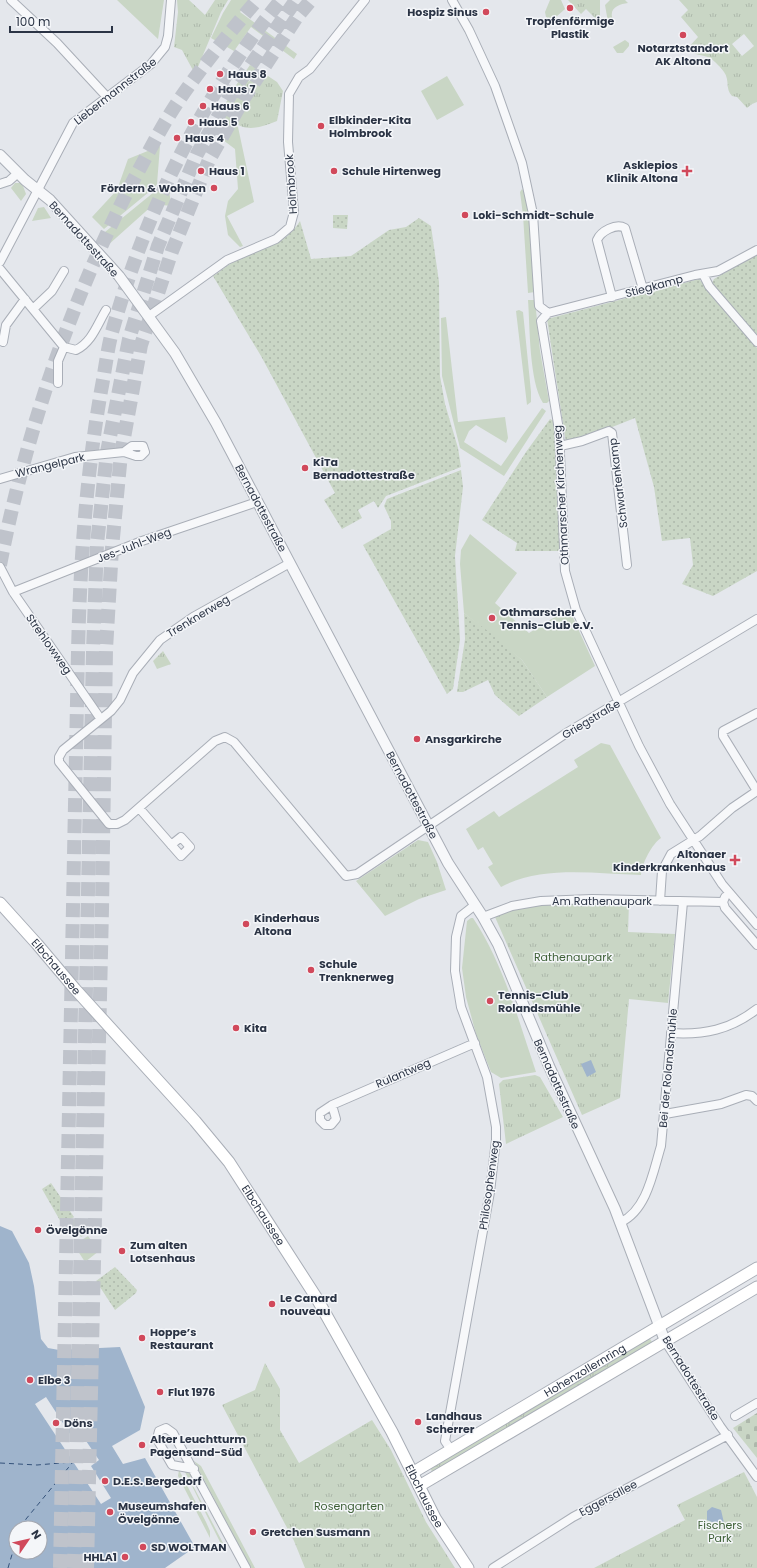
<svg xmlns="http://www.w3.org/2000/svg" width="757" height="1568" viewBox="0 0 757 1568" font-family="Poppins,sans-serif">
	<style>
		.grass { fill: #c9d6c5 }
		.cemetery { fill: url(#cemetery-stones) }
		.park { fill: url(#park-tufts); fill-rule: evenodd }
		.garden { fill: url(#garden-dots) }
		.water { fill: #9fb4cc; fill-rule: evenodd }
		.pier { fill: #e4e7ec }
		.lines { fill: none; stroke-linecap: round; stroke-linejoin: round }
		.ferry { stroke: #34527a; stroke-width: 1; stroke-dasharray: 5 4; stroke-linecap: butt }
		.motorway-tunnel { stroke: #bfc3cb; stroke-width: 14; stroke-dasharray: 14 7; stroke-linecap: butt }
		.minor-casing { stroke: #a9aeb7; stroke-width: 10 }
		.tertiary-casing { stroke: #a9aeb7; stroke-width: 12 }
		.secondary-casing { stroke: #a9aeb7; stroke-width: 13 }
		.minor { stroke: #f7f8fa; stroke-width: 8 }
		.tertiary { stroke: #f7f8fa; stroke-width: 10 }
		.secondary { stroke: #fff; stroke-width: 11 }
		.poi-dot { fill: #d1495b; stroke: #f4f6f9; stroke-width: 1.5 }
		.labels { text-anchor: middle; stroke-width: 3; stroke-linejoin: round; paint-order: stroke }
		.poi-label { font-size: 11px; font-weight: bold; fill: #2b3445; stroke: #f4f6f9; text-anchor: start }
		.street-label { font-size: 11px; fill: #2b3445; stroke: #f4f6f9 }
		.park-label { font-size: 11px; fill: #3f6138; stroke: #f4f6f9 }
	</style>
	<defs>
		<pattern id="cemetery-stones" width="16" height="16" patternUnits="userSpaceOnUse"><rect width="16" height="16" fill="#c9d6c5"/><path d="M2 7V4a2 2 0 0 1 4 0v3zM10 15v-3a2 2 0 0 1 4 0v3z" fill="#adb8ab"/></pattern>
		<pattern id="park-tufts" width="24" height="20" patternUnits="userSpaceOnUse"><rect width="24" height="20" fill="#c9d6c5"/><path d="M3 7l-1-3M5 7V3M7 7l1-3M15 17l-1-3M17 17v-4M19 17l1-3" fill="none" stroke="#adb8ab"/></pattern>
		<pattern id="garden-dots" width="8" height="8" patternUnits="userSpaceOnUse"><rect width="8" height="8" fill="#c9d6c5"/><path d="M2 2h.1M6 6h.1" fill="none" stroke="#adb8ab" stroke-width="1.8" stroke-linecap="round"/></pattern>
	</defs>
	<rect width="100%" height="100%" fill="#e4e7ec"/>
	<path class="grass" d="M117,0H164L158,39Z
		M231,0H249L240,12L297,54L294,59L251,27L234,51L211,38L223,13Z
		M550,0H561L565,9L556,17L549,19L546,17L545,12Z
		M610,0H625L628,3C619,4 608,8 613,20L608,22L605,5Z
		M625,40L629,43V46L623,53H617L613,47Z
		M250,65L256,68L228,117L238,127L254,202L227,216L243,246L240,247L228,235L225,216L228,201L238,189L235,149L223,140L222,131L213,128L232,91Z
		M447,76L464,105L437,120L421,91Z
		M160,146L157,184L155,187L104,229L92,217L117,190L128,159Z
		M15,183H20L23,186L26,194L21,201L11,188Z
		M159,188L169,189L171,206L154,204L107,246L105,232Z
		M522,189C534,205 533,270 535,292L528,293L523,215L520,192Z
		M44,207L51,218L32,221L38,208Z
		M528,300H535L540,351L549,401L547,403H543C529,381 530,327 528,300Z
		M519,310L523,312L531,392V402L527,405L516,311Z
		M446,317L458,422L505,417L508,438L506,443L476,425L469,431L464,442L501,466L542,408L546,411L504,476L460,448L442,376L441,318Z
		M470,534L517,573L495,603L529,633L558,615L570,611L595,666L547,697L522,660L464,613L460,564L461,550Z
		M601,743L610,745L661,838C652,844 642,863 641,875C596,874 541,865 501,887L488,867L493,864L483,847L478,850L466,829L494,811L499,817L578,767L574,760Z
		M471,918H473C504,965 518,1019 536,1072L501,1078L491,1072L476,1034L466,997L462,968L467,921Z
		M75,1219L86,1234L81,1237L70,1222Z
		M88,1236L99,1251L85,1262L74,1245Z
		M194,1461L201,1466L255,1568H251Z
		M179,1470L206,1522L210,1531V1538L178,1476Z
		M184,1470L189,1471L193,1475L189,1478L224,1545L222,1546Z"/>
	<path class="cemetery" d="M757,1413V1458L733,1428Z"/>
	<path class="park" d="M177,0H189L205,15L215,0H228L221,12L195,74L182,50L174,47L178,12Z
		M568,0H600V19L597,20L586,9L581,14Z
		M679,0H757V102L752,104L747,108L737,97L732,96C725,89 730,80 724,72C721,68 715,61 710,58C702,54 694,56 687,49L698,37L681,17L688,10ZM744,34L754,46L742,56L732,44Z
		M256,68L277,82L283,91L277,121C256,129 245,133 227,117L239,84L250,81Z
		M163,651L171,664L157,669L153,661Z
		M418,840L428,842L437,862L446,890L419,899L385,916L356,881Z
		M569,902L629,903L628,932L675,934L668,1003L629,999L620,1098L582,1115L495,917C521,904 540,904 569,902Z
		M535,1075L540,1077L563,1117L506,1144L499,1084L503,1080Z
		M649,1337L652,1342L434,1474L429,1467Z
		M265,1363L280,1389V1430L299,1463L372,1420L391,1450L426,1522L455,1568H305L294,1541L222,1405L255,1390Z
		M744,1472L757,1497V1568H594L685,1520L677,1505Z"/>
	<path class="garden" d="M333,215H348L347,229L333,228Z
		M419,218L431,226L439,282L440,376L445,404L458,448L461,467L386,496L378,508L374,501L358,510L362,518L342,529L324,500L335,493L261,356L213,276C220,272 226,266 233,262C260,247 282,249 300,221L311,259L351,256L389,230L406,227Z
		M757,254V336L712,283L714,279Z
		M699,279L757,348V571L713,596L682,584L693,565L690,538L662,541L654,487L635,418L582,439L566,443L547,319Z
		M550,419L554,421L557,451L560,551H515L517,543L482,520L526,452Z
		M461,470L463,487L455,556L460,640L453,689L447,694L363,545L391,529V521L384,506L387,499Z
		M464,613L497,638L522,660L547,697L519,716L495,695L488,680L463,692H457L465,639Z
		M51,1183L74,1217L62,1224L42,1189Z
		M115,1267L137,1290L136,1293L115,1310L96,1281Z"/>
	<path class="water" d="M591,1060L596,1072L587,1077L581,1064Z
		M0,1226L12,1231L29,1263L34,1286L41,1339L48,1348L59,1350L120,1347L145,1407L140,1430L112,1446L123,1464L145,1458L195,1547L165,1568H0ZM16,1528H40V1552H16Z
		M712,1507L721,1510L724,1523L722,1526L707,1520V1511Z"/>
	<path class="pier" d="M46,1397L74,1440L82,1435L99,1460L91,1466L111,1498L101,1504L35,1404Z"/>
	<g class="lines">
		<path class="ferry" d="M0,1463L37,1465L72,1462
			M22,1528L26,1519L73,1462
			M8,1568L16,1541"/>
		<path class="motorway-tunnel" d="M0,565C26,432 71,299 134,179C149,152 162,125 179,100C203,65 230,32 257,0
			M60,1568L78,652C80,564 86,477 101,391C105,371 107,351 112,332C146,210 201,98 281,0
			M74,1568L93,650L97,544L107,452L129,339L158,246L197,154L232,92L296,0
			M87,1568L102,909L106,649L112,548L121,454L141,345L172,251L209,160L244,98L297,17L311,0"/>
		<defs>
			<path id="minor" d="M11,0L57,43L107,97
				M452,0L469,30L495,86L522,163L533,214L539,306L548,313
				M0,184L9,181L18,173
				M757,250L718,271L695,275L548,313L541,321L559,430L565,571L576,610L639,746L670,804L722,884L757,925
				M0,262L73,123L151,64L165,47L168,36L171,0
				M0,269L64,347L76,350C92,342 97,325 106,310
				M703,274L709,286L757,342
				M612,297L597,240C601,231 616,223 625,228L643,289
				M33,309L52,291L64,271
				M149,316L227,260L276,239L290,227L294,212L288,142L289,94L299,77L310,69L365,0
				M3,342L6,325L25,299
				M58,383V361L64,347
				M560,446L582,441L609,431L612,433L627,565
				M0,479L75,457L124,452L132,446H143L145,452L141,456H136L124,452
				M290,563L193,617L160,640L133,673L120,700L111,711L63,750L59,757V762L109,824H117L125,820L215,741L225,737L234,742L346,876L357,874L568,732L757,619
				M0,567L13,592L100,718
				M13,592L142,541L257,502
				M757,791L723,736V731L757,713
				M139,808L181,856L190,847L181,837L171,845
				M725,897L723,902L725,908L757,945
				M660,901L662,871L671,854L700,836L732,808L757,791
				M483,917L512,906L541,901L592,899L723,902
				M671,1033C704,1035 730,1030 757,1009
				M332,1105L336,1119L331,1125H325L320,1120V1113L332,1105L475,1043
				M665,1114L721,1104L746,1095L752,1096L757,1101
				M621,1222C647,1210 653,1172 661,1146L683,902
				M665,1341L720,1426L757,1477
				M735,1416L757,1403
				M451,1450L445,1441L490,1192L496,1140V1127L487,1077L461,1007L455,971L456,937L461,916L475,905
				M194,1469L172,1465L157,1439L159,1431L166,1428L173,1433L246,1568
				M493,1568L573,1517L728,1435"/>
			<path id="tertiary" d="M0,155L25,180L50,200L119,276L175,353L216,423L448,863L483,917L498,944L549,1066L615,1209L665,1341"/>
			<g id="secondary">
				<path id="s1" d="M0,903L37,944L75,989L195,1121L229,1162L316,1297L392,1432L435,1518L468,1568"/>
				<path id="s2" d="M412,1473L757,1268"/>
				<path d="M419,1486L757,1287"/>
			</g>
		</defs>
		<use href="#minor" class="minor-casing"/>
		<use href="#tertiary" class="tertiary-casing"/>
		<use href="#secondary" class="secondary-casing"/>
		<use href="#minor" class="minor"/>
		<use href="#tertiary" class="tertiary"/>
		<use href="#secondary" class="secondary"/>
	</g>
	<g class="poi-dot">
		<circle cx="570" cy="8" r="4"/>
		<circle cx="486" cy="12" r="4"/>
		<circle cx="683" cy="35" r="4"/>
		<circle cx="220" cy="74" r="4"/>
		<circle cx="210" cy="89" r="4"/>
		<circle cx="203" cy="106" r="4"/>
		<circle cx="191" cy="122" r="4"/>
		<circle cx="321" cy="126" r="4"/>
		<circle cx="177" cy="138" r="4"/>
		<circle cx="201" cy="171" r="4"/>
		<circle cx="334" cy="171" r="4"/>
		<path d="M685 165h4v4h4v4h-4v4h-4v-4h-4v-4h4z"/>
		<circle cx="214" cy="188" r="4"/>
		<circle cx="465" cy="215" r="4"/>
		<circle cx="305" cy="468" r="4"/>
		<circle cx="492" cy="618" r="4"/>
		<circle cx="417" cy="739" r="4"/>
		<path d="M733 854h4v4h4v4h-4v4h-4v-4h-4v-4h4z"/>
		<circle cx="246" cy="924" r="4"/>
		<circle cx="311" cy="970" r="4"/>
		<circle cx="490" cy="1001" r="4"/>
		<circle cx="236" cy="1028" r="4"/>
		<circle cx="38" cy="1230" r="4"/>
		<circle cx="122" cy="1251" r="4"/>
		<circle cx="272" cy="1304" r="4"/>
		<circle cx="142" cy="1338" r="4"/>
		<circle cx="30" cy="1380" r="4"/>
		<circle cx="160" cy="1392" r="4"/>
		<circle cx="418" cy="1422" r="4"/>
		<circle cx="56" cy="1423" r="4"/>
		<circle cx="142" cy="1445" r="4"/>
		<circle cx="105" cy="1481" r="4"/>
		<circle cx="110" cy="1512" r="4"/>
		<circle cx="253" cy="1532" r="4"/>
		<circle cx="143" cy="1547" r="4"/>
		<circle cx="125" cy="1557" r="4"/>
	</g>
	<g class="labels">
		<g class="poi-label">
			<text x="478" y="16" text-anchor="end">Hospiz Sinus</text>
			<text x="570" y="25" text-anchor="middle">Tropfenförmige<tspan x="570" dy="13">Plastik</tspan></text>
			<text x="683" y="52" text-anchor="middle">Notarztstandort<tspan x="683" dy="13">AK Altona</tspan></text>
			<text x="228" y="78">Haus 8</text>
			<text x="218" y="93">Haus 7</text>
			<text x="211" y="110">Haus 6</text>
			<text x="329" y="124">Elbkinder-Kita<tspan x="329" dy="13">Holmbrook</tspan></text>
			<text x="199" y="126">Haus 5</text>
			<text x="185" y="142">Haus 4</text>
			<text x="678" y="169" text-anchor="end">Asklepios<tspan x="678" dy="13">Klinik Altona</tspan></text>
			<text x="209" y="175">Haus 1</text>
			<text x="342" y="175">Schule Hirtenweg</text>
			<text x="206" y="192" text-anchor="end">Fördern &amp; Wohnen</text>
			<text x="473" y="219">Loki-Schmidt-Schule</text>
			<text x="313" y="466">KiTa<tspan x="313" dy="13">Bernadottestraße</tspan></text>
			<text x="500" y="616">Othmarscher<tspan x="500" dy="13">Tennis-Club e.V.</tspan></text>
			<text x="425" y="743">Ansgarkirche</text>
			<text x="726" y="858" text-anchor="end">Altonaer<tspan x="726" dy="13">Kinderkrankenhaus</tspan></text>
			<text x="254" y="922">Kinderhaus<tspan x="254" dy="13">Altona</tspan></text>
			<text x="319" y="968">Schule<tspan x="319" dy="13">Trenknerweg</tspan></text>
			<text x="498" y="999">Tennis-Club<tspan x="498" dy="13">Rolandsmühle</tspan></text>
			<text x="244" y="1032">Kita</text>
			<text x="46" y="1234">Övelgönne</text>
			<text x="130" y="1249">Zum alten<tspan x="130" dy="13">Lotsenhaus</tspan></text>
			<text x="280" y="1302">Le Canard<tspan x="280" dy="13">nouveau</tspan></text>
			<text x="150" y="1336">Hoppe’s<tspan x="150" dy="13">Restaurant</tspan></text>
			<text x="38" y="1384">Elbe 3</text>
			<text x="168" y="1396">Flut 1976</text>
			<text x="426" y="1420">Landhaus<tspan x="426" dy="13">Scherrer</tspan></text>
			<text x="64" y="1427">Döns</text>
			<text x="150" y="1443">Alter Leuchtturm<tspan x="150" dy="13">Pagensand-Süd</tspan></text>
			<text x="113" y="1485">D.E.S. Bergedorf</text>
			<text x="118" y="1510">Museumshafen<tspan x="118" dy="13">Övelgönne</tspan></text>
			<text x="261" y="1536">Gretchen Susmann</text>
			<text x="151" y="1551">SD WOLTMAN</text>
			<text x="117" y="1561" text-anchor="end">HHLA1</text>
		</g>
		<g class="street-label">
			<text transform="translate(115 91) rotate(-38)" y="4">Liebermannstraße</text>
			<text transform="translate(291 184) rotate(-94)" y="4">Holmbrook</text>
			<text transform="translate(84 239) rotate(48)" y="4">Bernadottestraße</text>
			<text transform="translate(654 286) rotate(-15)" y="4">Stiegkamp</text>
			<text transform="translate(50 465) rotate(-14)" y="4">Wrangelpark</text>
			<text transform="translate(618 483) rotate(-97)" y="4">Schwartenkamp</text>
			<text transform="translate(561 495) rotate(-93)" y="4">Othmarscher Kirchenweg</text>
			<text transform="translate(261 508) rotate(62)" y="4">Bernadottestraße</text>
			<text transform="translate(134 545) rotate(-21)" y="4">Jes-Juhl-Weg</text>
			<text transform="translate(198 616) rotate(-31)" y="4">Trenknerweg</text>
			<text transform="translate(49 644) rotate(55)" y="4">Strehlowweg</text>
			<text transform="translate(591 719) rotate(-31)" y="4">Griegstraße</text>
			<text transform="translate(412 795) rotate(62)" y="4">Bernadottestraße</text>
			<text x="602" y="905">Am Rathenaupark</text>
			<text dy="4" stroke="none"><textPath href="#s1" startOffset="85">Elbchaussee</textPath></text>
			<text transform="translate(668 1068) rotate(-85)" y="4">Bei der Rolandsmühle</text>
			<text transform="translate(403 1073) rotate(-23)" y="4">Rulantweg</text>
			<text transform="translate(557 1084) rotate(66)" y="4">Bernadottestraße</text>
			<text transform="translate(489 1185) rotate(-82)" y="4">Philosophenweg</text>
			<text dy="4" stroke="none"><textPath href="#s1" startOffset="409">Elbchaussee</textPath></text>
			<text dy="4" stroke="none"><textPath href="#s2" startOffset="201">Hohenzollernring</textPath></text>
			<text transform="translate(691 1378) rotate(58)" y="4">Bernadottestraße</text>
			<text dy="4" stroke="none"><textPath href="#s1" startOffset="733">Elbchaussee</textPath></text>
			<text transform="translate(608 1498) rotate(-28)" y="4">Eggersallee</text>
		</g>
		<g class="park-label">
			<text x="573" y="961">Rathenaupark</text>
			<text x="349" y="1510">Rosengarten</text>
			<text x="720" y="1529">Fischers<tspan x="720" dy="13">Park</tspan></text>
		</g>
	</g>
	<g transform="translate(28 1540) rotate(56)"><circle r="19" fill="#f4f6f9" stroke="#a4a8b1"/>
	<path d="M0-3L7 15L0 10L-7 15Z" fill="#d1495b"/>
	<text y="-6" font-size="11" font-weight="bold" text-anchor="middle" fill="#2b3445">N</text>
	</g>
	<path d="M10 26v6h102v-6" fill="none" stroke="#2b3445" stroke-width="2"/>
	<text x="16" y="26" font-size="12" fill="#2b3445" stroke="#f4f6f9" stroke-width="3" paint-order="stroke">100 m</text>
</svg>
